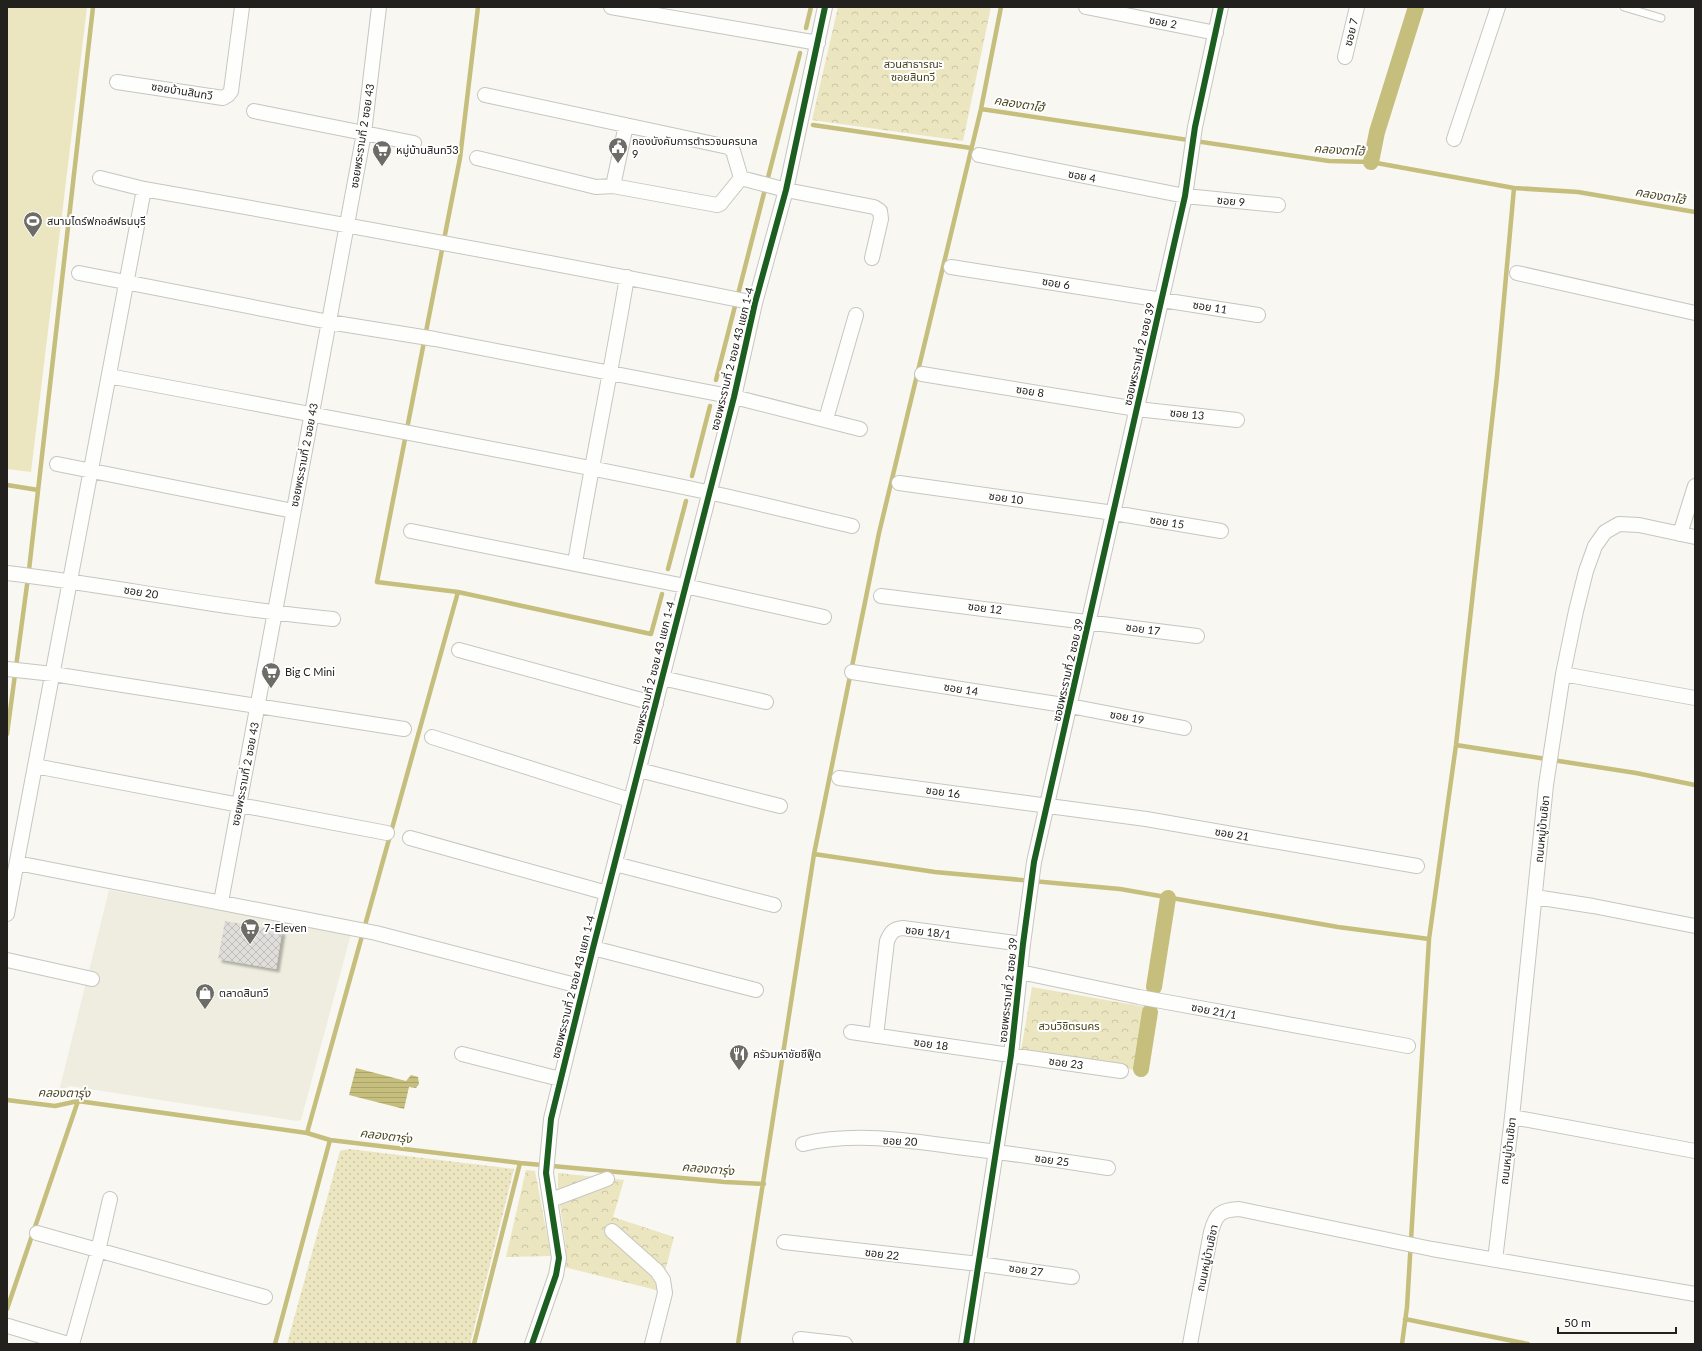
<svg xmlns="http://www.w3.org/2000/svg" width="1702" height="1351" viewBox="0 0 1702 1351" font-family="Lato,'Noto Sans Thai',sans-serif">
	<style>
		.built { fill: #eeede0 }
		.grass { fill: url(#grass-dots) }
		.forest { fill: url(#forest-crowns) }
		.pitch { fill: #ebe6c0 }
		.water { fill: url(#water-rules) }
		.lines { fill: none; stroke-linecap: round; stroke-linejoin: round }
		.stream { stroke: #c6be7c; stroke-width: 4.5 }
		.canal { stroke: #c6be7c; stroke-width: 16 }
		.building { fill: url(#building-cross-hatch); filter: url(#shadow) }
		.service-casing { stroke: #c6c6c1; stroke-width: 9 }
		.minor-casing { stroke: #c6c6c1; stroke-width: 16 }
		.service { stroke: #fefefd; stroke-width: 7 }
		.minor { stroke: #fefefd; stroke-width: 14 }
		.cycleway-casing { stroke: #fff; stroke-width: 8 }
		.cycleway { stroke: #1b5e20; stroke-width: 6 }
		.labels { text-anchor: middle; stroke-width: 4; stroke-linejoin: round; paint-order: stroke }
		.street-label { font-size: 11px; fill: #22211d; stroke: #fff }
		.park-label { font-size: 11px; fill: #454019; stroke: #fff }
		.poi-label { font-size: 11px; fill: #22211d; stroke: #fff; text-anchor: start }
		.water-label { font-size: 12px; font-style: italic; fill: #49451e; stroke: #fff }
	</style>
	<defs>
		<pattern id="grass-dots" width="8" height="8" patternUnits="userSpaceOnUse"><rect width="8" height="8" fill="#ebe6c0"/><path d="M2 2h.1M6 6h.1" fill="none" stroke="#c9c5a5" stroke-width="1.8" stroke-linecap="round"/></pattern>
		<pattern id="forest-crowns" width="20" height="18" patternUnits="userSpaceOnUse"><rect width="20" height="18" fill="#ebe6c0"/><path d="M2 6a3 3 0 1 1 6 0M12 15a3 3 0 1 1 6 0" fill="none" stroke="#c9c5a5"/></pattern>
		<pattern id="water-rules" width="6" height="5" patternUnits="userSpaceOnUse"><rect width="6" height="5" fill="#c6be7c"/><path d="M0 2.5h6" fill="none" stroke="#aaa36b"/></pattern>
		<pattern id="building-cross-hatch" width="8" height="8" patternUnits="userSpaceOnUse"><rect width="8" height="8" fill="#dfdeda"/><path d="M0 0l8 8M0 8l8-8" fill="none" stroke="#bfbebb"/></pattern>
		<filter id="shadow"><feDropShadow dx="3.5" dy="3.5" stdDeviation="1" flood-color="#0004"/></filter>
	</defs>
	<rect width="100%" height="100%" fill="#f8f7f1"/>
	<path class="built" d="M109,890L351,934L301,1120L297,1121L70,1086L59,1091Z"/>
	<path class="grass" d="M349,1149L514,1169L470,1344H287L340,1151Z"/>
	<path class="forest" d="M838,7H991L963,141L812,120Z
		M1032,987L1146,1007L1135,1070L1021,1050Z
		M526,1170L535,1171L551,1256L506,1257Z
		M558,1173L624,1180L613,1217L674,1237L660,1291L564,1267L566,1248L558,1190Z"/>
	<path class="pitch" d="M7,7H87L31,472L7,469Z"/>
	<path class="water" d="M356,1068L406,1081L411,1075L418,1077L419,1084L416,1088L409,1087L404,1109L349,1095Z"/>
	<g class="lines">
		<path class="stream" d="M478,7L460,158L377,582L458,592L651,634L662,594
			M806,28L811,7
			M981,109L1329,161L1371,162L1514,188L1578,192L1695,212
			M813,125L971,148
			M716,380L800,53
			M692,476L710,406
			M7,485L38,490
			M668,569L686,501
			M7,734L29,570L93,7
			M1456,745L1636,773L1695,785
			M814,854L935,872L1120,889L1338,927L1429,939L1456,745L1497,376L1514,188
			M7,1100L55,1106L78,1101L307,1133L330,1140L520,1163L725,1182L764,1184
			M307,1133L458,592
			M7,1309L78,1101
			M1405,1319L1528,1344
			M275,1344L330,1140
			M474,1344L520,1163
			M738,1344L814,854L879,533L981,109L1001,7
			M1402,1344L1407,1307L1429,939"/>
		<path class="canal" d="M1371,162L1377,132L1416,7
			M1154,987L1168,898
			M1141,1069L1150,1012"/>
	</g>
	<path class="building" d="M225,921L282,931L276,969L218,959Z"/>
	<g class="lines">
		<defs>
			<path id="service" d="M1624,7L1661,18"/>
			<path id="minor" d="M611,7L818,43
				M1086,7L1216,33
				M1345,57L1357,7
				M117,82L223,98L228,95L231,91L242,7
				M485,95L728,147L733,151L741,178
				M254,111L414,143
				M1454,139L1498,7
				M979,155L1185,196L1278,205
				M477,158L596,187L613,186L717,205L720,204L741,178L786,190L874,207L880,211L881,219L872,258
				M100,178L144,189C348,225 552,262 755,303
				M613,186L626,125
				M951,267L1258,315
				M79,273L329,322L435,339L734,397L860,429
				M1517,273L1695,313
				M922,374L1137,409L1237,420
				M109,376C308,414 508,450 707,492C755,502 804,515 852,526
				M826,419L856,315
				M57,464L293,511
				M899,483L1114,513L1221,531
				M411,531L685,586L824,617
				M1680,534L1695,486
				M575,563C591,467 611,373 627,277
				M7,573C116,586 224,609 333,619
				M881,596L1197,636
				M459,650L656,704
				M7,669L53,674L404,729
				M852,672L1070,706L1184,728
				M1563,674L1695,698
				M662,678L766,702
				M432,737L630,800
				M35,766L387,833
				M639,770L780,806
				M839,778L1146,819L1417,866
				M410,838L607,893
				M17,863L376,933L583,987
				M615,864L774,905
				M1535,897L1593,906L1695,926
				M221,902L364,133L379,7
				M7,914L144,189
				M593,948L756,990
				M7,960L92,979
				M1020,972L1139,997L1408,1046
				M851,1032L1121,1071
				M876,1036L887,941C891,932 893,929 903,928L1023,944
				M462,1054L560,1079
				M1512,1117L1695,1151
				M803,1144C853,1132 907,1140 957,1147C1007,1153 1057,1160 1108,1168
				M551,1200L607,1179
				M612,1231L657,1271L663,1280L665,1293L652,1344
				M37,1233L265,1297
				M784,1242L979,1264L1072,1277
				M1495,1260L1512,1117L1546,785L1563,674L1576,611L1586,571L1595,546L1605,532L1619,524L1639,525L1695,537
				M8,1326L68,1344
				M800,1339L845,1344
				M72,1344L98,1251L110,1199
				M532,1344L556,1275L559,1258L546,1173L551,1119L593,948L734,397L755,303L786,190L825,7
				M966,1344L1011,1055L1023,944L1034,862L1185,196L1195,127L1221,7
				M1190,1344L1211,1232C1216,1214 1220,1210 1239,1209L1432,1249L1695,1294"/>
		</defs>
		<use href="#service" class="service-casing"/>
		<use href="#minor" class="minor-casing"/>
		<use href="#service" class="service"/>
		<use href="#minor" class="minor"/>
		<defs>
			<path id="cycleway" d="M532,1344L556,1275L559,1258L546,1173L551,1119L593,948L734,397L755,303L786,190L825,7
				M966,1344L1011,1055L1023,944L1034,862L1185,196L1195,127L1221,7"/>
		</defs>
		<use href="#cycleway" class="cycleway-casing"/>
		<use href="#cycleway" class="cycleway"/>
	</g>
	<defs>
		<symbol id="civic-pin" viewBox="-11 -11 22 30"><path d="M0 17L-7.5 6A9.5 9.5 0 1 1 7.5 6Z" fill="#6d6c67" stroke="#fff"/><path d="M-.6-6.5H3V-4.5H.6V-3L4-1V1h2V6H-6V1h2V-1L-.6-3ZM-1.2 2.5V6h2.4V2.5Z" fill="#fff"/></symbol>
		<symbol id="supermarket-pin" viewBox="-11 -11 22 30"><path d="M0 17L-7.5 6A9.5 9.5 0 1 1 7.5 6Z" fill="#6d6c67" stroke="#fff"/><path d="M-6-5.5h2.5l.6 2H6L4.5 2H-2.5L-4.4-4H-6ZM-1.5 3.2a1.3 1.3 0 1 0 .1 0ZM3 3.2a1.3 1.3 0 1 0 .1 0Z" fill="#fff"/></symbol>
		<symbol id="stadium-pin" viewBox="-11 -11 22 30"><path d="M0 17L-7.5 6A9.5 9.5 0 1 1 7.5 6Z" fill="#6d6c67" stroke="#fff"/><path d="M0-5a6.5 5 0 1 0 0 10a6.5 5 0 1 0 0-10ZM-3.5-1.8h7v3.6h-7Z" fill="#fff"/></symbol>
		<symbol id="shop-pin" viewBox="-11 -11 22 30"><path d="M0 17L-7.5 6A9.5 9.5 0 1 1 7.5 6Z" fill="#6d6c67" stroke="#fff"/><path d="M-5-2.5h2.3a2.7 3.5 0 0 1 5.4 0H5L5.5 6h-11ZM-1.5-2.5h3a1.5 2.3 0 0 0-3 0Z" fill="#fff"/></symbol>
		<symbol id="restaurant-pin" viewBox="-11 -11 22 30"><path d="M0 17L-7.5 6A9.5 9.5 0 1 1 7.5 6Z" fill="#6d6c67" stroke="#fff"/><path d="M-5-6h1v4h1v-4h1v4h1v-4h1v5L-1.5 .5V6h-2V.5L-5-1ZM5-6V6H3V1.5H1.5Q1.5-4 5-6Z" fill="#fff"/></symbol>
	</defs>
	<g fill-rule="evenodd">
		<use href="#civic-pin" x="607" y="136" width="22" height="30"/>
		<use href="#supermarket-pin" x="371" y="139" width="22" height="30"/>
		<use href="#stadium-pin" x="22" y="210" width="22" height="30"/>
		<use href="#supermarket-pin" x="260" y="661" width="22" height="30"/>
		<use href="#supermarket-pin" x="239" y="917" width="22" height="30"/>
		<use href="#shop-pin" x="194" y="982" width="22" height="30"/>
		<use href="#restaurant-pin" x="728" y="1043" width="22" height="30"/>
	</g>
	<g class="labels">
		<g class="street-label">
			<text transform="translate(1163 22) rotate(11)" y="4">ซอย 2</text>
			<text transform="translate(1351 32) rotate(-76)" y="4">ซอย 7</text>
			<text transform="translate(182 91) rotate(9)" y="4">ซอยบ้านสินทวี</text>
			<text transform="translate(362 136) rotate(-81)" y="4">ซอยพระรามที่ 2 ซอย 43</text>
			<text transform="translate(1082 176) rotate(11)" y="4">ซอย 4</text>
			<text transform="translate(1231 201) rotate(6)" y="4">ซอย 9</text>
			<text transform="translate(1056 283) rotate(9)" y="4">ซอย 6</text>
			<text transform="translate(1210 307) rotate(9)" y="4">ซอย 11</text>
			<text transform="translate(1139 354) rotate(-77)" y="4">ซอยพระรามที่ 2 ซอย 39</text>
			<text transform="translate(732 359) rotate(-76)" y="4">ซอยพระรามที่ 2 ซอย 43 แยก 1-4</text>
			<text transform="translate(1030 391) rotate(9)" y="4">ซอย 8</text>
			<text transform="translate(1187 414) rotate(6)" y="4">ซอย 13</text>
			<text transform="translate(304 455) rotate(-79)" y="4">ซอยพระรามที่ 2 ซอย 43</text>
			<text transform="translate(1006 498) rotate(8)" y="4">ซอย 10</text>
			<text transform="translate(1167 522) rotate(9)" y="4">ซอย 15</text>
			<text transform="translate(141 592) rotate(9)" y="4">ซอย 20</text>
			<text transform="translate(985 608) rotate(7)" y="4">ซอย 12</text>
			<text transform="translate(1143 629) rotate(8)" y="4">ซอย 17</text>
			<text transform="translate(1068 670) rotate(-77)" y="4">ซอยพระรามที่ 2 ซอย 39</text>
			<text transform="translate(653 673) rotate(-76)" y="4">ซอยพระรามที่ 2 ซอย 43 แยก 1-4</text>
			<text transform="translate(961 689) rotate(9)" y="4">ซอย 14</text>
			<text transform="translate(1127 717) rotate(11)" y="4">ซอย 19</text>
			<text transform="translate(245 774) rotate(-79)" y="4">ซอยพระรามที่ 2 ซอย 43</text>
			<text transform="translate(943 792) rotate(8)" y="4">ซอย 16</text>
			<text transform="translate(1542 829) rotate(-84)" y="4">ถนนหมู่บ้านชิชา</text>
			<text transform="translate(1232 834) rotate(10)" y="4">ซอย 21</text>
			<text transform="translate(928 932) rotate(7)" y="4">ซอย 18/1</text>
			<text transform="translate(573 987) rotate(-76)" y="4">ซอยพระรามที่ 2 ซอย 43 แยก 1-4</text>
			<text transform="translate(1008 990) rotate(-84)" y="4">ซอยพระรามที่ 2 ซอย 39</text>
			<text transform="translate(1214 1011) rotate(11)" y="4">ซอย 21/1</text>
			<text transform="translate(931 1044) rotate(8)" y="4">ซอย 18</text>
			<text transform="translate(1066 1063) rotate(8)" y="4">ซอย 23</text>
			<text transform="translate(900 1141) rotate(3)" y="4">ซอย 20</text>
			<text transform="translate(1508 1151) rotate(-83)" y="4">ถนนหมู่บ้านชิชา</text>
			<text transform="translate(1052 1160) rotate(8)" y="4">ซอย 25</text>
			<text transform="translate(882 1254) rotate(7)" y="4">ซอย 22</text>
			<text transform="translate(1207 1258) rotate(-78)" y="4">ถนนหมู่บ้านชิชา</text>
			<text transform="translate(1026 1270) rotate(8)" y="4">ซอย 27</text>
		</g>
		<g class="park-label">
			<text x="913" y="68">สวนสาธารณะ<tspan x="913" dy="13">ซอยสินทวี</tspan></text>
			<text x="1069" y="1030">สวนวิชิตรนคร</text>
		</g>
		<g class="poi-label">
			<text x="632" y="145">กองบังคับการตำรวจนครบาล<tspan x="632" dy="13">9</tspan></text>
			<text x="396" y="154">หมู่บ้านสินทวี3</text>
			<text x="47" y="225">สนามไดร์ฟกอล์ฟธนบุรี</text>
			<text x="285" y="676">Big C Mini</text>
			<text x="264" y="932">7-Eleven</text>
			<text x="219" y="997">ตลาดสินทวี</text>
			<text x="753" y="1058">ครัวมหาชัยซีฟู็ด</text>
		</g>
		<g class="water-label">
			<text transform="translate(1019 104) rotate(9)" y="4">คลองตาโฮ้</text>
			<text transform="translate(1339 150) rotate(4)" y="4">คลองตาโฮ้</text>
			<text transform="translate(1660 196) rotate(10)" y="4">คลองตาโฮ้</text>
			<text transform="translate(64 1093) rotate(1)" y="4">คลองตารุ่ง</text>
			<text transform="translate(386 1136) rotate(7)" y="4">คลองตารุ่ง</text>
			<text transform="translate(708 1169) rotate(5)" y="4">คลองตารุ่ง</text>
		</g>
	</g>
	<rect width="1702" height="1351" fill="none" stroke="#22211d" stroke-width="16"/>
	<path d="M1558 1327v6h118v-6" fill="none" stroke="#22211d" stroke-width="2"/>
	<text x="1564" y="1327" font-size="12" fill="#22211d" stroke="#ffffff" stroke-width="3" paint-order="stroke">50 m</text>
</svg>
